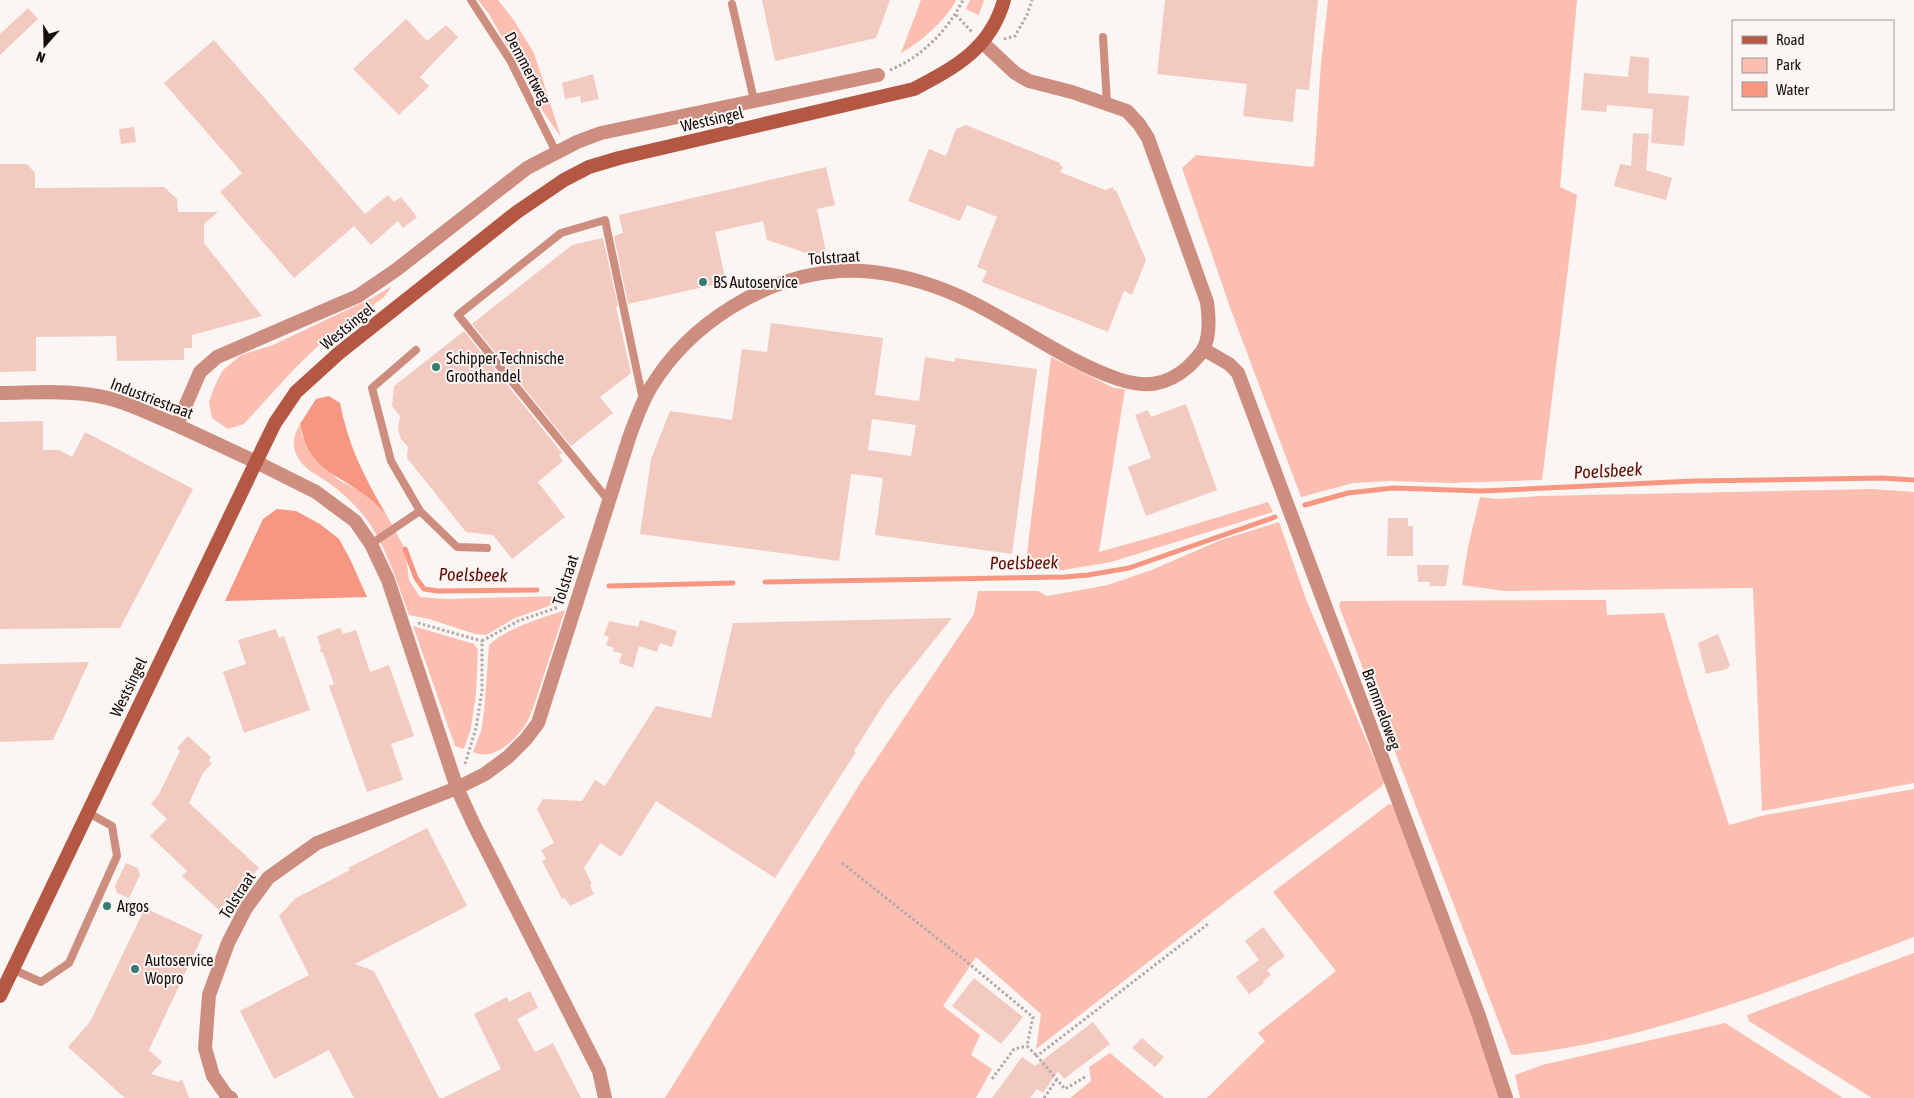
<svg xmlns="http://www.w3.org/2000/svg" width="1914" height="1098" viewBox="0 0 1914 1098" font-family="'Asap Condensed',sans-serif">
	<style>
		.green { fill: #fbbeb0 }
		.water { fill: #f89781 }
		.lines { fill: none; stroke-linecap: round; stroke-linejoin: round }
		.stream { stroke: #f89781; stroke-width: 5 }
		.building { fill: #f3cac0; fill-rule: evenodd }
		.path { stroke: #b1aaa9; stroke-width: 3; stroke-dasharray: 2.5 2.5; stroke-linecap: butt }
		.service { stroke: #ce8e7f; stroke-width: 8 }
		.minor { stroke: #ce8e7f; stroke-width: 14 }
		.tertiary { stroke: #ce8e7f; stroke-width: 14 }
		.secondary { stroke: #b45844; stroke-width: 14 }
		.poi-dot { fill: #367c73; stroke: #fbf5f4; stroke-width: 2 }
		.labels { text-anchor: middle; stroke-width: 4; stroke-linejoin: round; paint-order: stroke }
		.street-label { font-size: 16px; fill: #160d0b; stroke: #fbf5f4 }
		.poi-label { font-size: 16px; fill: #160d0b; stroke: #fbf5f4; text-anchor: start }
		.water-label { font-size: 18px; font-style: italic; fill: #620b00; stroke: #fbf5f4 }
	</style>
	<rect width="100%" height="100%" fill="#fbf5f4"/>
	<path class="green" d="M478,0H498L513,19L534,53L561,137L544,113L489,14Z
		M921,0H956C946,20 921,42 901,53Z
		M970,0H984L979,15L966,9Z
		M1328,0H1577L1560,187L1577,195L1542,480L1452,483L1390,481L1353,483L1301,497L1231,310L1182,168L1196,155L1314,167L1321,64Z
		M392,286L384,297L317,347L296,367L244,424L228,429L212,418L209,402L214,388L222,371L241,355L273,345L372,298Z
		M1051,357L1114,388L1125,389L1099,552L1156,536L1268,502L1273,512L1111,562L1063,570H1025Z
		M300,424L302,436L337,479L363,493L386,514L405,549L409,580L420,597L446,599L562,596L560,602L515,618L486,635L475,634L429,619L409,615C396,579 385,541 360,511C351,501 340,491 329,483C318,475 303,469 297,456C291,444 294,436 300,424Z
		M1872,489L1914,492V783L1762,811L1753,588L1504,591L1462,585L1468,547L1480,497L1498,499L1540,496Z
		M1279,522L1307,602L1384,781L1382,786L1240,891L1036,1049L1041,1014L976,957L943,1006L980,1035L971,1055L992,1069L976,1098H665L861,782L974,614L978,591H1038L1047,596L1108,585L1154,569L1221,540Z
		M1606,600L1607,615L1664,613L1687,693L1729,825L1765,815L1914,789V937C1785,985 1652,1041 1515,1055L1511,1054L1339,606L1341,601Z
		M565,610C557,635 549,659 541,684C536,698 532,715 524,727C512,743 493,761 473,752L481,731L484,712L489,645C508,627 540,619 565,610Z
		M413,626L474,644L478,650L476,693L471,728L464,749L455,746Z
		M1389,804L1393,805L1479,1028L1499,1098H1207L1265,1041L1258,1033L1336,971L1273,892Z
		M1914,953V1098H1872L1749,1021L1747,1015Z
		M1725,1023L1843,1098H1520L1515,1075L1542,1065Z
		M1110,1053L1163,1097V1098H1070L1091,1081L1089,1067Z"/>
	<path class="water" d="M329,396L340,403C348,445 364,477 386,514C378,507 371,499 362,493C330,470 309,468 300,424L316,399Z
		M277,509L296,511L320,524L339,539L350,559L367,597L225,601L263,519Z"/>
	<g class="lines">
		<path class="stream" d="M1305,505L1348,493L1393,488L1481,491L1694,481L1882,478L1914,480
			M405,549L416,578L424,589L438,591L537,590
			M765,582L1064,577L1088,575L1129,568L1275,517
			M609,586L733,583"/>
	</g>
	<path class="building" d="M762,0H890L876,38L775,61Z
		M1165,0H1318L1309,90L1296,89L1293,122L1243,116L1247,84L1157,74Z
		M28,8L38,19L0,55V34Z
		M406,19L427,41L446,25L458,37L420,77L429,86L399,115L353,69Z
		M214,40L365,214L388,195L394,202L401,197L417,217L403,228L398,221L371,245L354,226L294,278L220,192L242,173L164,83Z
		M1630,56L1649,58L1648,93L1689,96L1684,146L1651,143L1653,109L1607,105L1606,112L1581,110L1584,73L1628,77Z
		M593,74L599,99L581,103L580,96L565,99L562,83Z
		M966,125L1060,163V165L1063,167L1060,172L1105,190L1113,187L1114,191L1116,190L1146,260L1132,295L1124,291L1108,332L982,282L987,271L977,267L997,217L967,205L960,221L908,201L929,149L946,156L956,129Z
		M134,127L136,142L121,144L119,129Z
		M1633,133L1649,134L1646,170L1672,178L1666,200L1614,186L1620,164L1631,166Z
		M0,164H27L35,173V188L164,187L177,199L178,212H218L204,224V243L262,316L192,335V348H184V360L117,361L116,336L36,337V371L0,372Z
		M826,167L835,205L817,209L826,252L813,255L767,240L763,221L715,232L726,282L628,304L614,236L623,233L619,215Z
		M603,238L618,306L616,307L631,373L600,397L613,413L571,446L472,324L572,245Z
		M771,323L883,338L875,395L919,401L925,357L955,362V358L1037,369L1012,554L875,535L883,478L851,474L839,561L640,534L651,459L670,411L732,420L742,349L767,352ZM872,419L916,425L911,456L868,450Z
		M464,331L562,453L559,455L563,461L538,482L565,517L512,559L493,535L466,532L407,458L408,447L401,439L398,430L400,416L392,406L394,386Z
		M1186,404L1217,490L1146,516L1128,467L1151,458L1135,415L1148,410L1151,417Z
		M43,421V450H59L72,457L85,432L193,489L120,628L0,629V422Z
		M1388,518H1408V526H1413V556H1387Z
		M1417,565H1449L1446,586H1430V582H1418Z
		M952,618L887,699L854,751L856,752L775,878L656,801L621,857L600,843L584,868L592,884L590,885L594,894L570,906L565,898L562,899L542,861L546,859L541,850L554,843L537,809L543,799L582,801L595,780L605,786L656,706L711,718L733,623Z
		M640,620L677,631L672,647L660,643L657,652L639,646L633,668L619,663L622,654L613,651L614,648L606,645L609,637L604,635L609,621L638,627Z
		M340,628L343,634L356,630L370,672L389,665L414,736L391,744L403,780L367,792L329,686L334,684L323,653L320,651L321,648L317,636Z
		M276,629L279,638L284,636L310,710L244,733L223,672L246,664L238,640Z
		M1718,634L1730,665L1727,669L1706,674L1698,643Z
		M89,662L53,740L0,742V664Z
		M188,736L211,757L209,761L212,763L203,773L189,803L259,868L219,910L182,876L187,871L150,836L167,819L151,804L159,794L180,751L177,748Z
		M427,828L467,906L355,964L374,971L439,1098H354L329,1050L274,1079L240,1011L309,975L279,916L296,898L350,870L348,868Z
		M126,863L138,868L140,875L129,898L117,893L115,886Z
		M145,908L203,935L149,1050L162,1062L151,1074L178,1082L182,1079L189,1098H125L68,1047L90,1022Z
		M1263,927L1285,956L1267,970L1271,975L1263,981L1264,983L1249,994L1236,977L1259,960L1245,941Z
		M974,978L1023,1017L1001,1044L952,1006Z
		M530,991L538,1008L517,1019L535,1052L553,1043L581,1098H443L501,1069L474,1014L507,997L509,1002Z
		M1093,1022L1110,1044L1064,1079L1058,1071L1043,1093L1037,1089L1030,1098H992L1022,1057L1035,1066Z
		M1142,1038L1164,1057L1155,1067L1132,1048Z"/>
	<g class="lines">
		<path class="path" d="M956,15L972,32
			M1004,39L1015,36L1027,15L1032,0
			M890,70C922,57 948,30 963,0
			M418,623L482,641
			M465,764L476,728L482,691V641L518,621L559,607
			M842,863L962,958L1033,1017L1027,1046L1037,1056
			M1085,1077L1065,1089L1037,1056L1208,924
			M992,1079L1014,1049L1027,1046
			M1044,1098L1057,1079"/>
		<path class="service" d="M471,0L510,60L556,152
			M732,4L754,100
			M1103,37L1107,103
			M416,350L372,388L391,461L420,511L457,547L487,548
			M609,501L458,315L561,233L605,220L643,400
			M371,544L420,511
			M12,969L41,982L69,963L117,856L112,826L87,812"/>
		<path class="minor" d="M1203,349L1229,364L1238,373L1479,1016L1506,1098
			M177,425L200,372L217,357L358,296L396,270L527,168L577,142L601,133L878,75
			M256,462L316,492L355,521L371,544L388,580L457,788L474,825L599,1071L605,1098
			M231,1098L227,1096L213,1076L205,1048L209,995L228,943L246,908L268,878L317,843L457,788L485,774L508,757L526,739L538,723L630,435C636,419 642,402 651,387C690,323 765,276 840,271C876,269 914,278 947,291C1006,315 1057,358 1118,379C1145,388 1166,386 1188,367C1193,362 1199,356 1203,350C1210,337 1209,316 1207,302L1148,138L1139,124L1127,111L1072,92L1029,81L1015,73L983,43"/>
		<path class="tertiary" d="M0,393C30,393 62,390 92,395C115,398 137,408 158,417C191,431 223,447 256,462"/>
		<path class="secondary" d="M0,996L256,462L275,423L296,392L339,353L517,212L564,180L589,167L619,158L914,89C956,67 991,48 1004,0"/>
	</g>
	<g class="poi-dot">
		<circle cx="703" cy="282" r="5"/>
		<circle cx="436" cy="367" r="5"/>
		<circle cx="107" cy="906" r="5"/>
		<circle cx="135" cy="969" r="5"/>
	</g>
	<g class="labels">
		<g class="street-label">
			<text transform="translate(528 68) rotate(62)" y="6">Demmertweg</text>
			<text transform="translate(712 119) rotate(-13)" y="6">Westsingel</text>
			<text transform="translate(834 257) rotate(-4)" y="6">Tolstraat</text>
			<text transform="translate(347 326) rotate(-39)" y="6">Westsingel</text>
			<text transform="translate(152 398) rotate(21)" y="6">Industriestraat</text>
			<text transform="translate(565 580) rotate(-72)" y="6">Tolstraat</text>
			<text transform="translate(128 687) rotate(-64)" y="6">Westsingel</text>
			<text transform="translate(1382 709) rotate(70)" y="6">Brammeloweg</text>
			<text transform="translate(237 895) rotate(-57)" y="6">Tolstraat</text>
		</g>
		<g class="poi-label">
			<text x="713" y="288">BS Autoservice</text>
			<text x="446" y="364">Schipper Technische<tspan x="446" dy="18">Groothandel</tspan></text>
			<text x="117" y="912">Argos</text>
			<text x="145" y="966">Autoservice<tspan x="145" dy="18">Wopro</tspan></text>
		</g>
		<g class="water-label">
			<text transform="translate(1608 471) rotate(-3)" y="6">Poelsbeek</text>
			<text transform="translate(1024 563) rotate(-1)" y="6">Poelsbeek</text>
			<text transform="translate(473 575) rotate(1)" y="6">Poelsbeek</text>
		</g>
	</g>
	<rect x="1732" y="20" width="162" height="90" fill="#fbf5f4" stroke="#9f9897"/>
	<rect x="1742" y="36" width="25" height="8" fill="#b45844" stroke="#9f9897"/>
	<text x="1776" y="45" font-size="15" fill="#160d0b">Road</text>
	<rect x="1742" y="58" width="25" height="15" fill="#fbbeb0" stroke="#9f9897"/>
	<text x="1776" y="70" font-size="15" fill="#160d0b">Park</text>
	<rect x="1742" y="82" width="25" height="15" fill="#f89781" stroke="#9f9897"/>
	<text x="1776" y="95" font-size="15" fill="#160d0b">Water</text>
	<g transform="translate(45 45) rotate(200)" stroke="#fbf5f4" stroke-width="4" paint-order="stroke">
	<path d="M0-4L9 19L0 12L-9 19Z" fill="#160d0b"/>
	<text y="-8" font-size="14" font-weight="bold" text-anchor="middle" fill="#160d0b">N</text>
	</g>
</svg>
